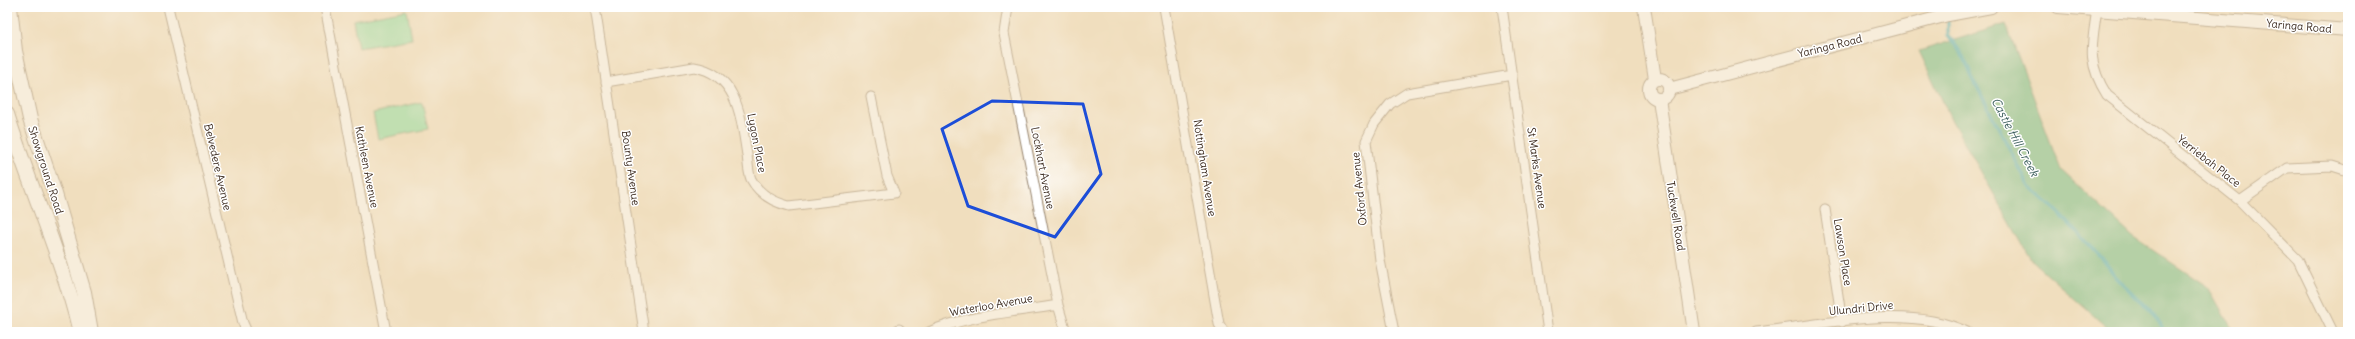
<svg xmlns="http://www.w3.org/2000/svg" width="2355" height="339" viewBox="0 0 2355 339" font-family="Delius,sans-serif">
	<style>
		.green { fill: #87dfa3; stroke: #618460 }
		.forest { fill: #6dbe89; stroke: #547454 }
		.lines { fill: none; stroke-linecap: round; stroke-linejoin: round }
		.stream { stroke: #3faebb; stroke-width: 3.5 }
		.street-casing { stroke: #96846e; stroke-width: 11 }
		.secondary-casing { stroke: #96846e; stroke-width: 14 }
		.primary-casing { stroke: #96846e; stroke-width: 16 }
		.street { stroke: #fff; stroke-width: 9 }
		.secondary { stroke: #fff; stroke-width: 12 }
		.primary { stroke: #fff; stroke-width: 14 }
		.marked { fill: none; stroke: #1d4ed8; stroke-width: 3; stroke-linejoin: round }
		.labels { text-anchor: middle; stroke-width: 3; stroke-linejoin: round; paint-order: stroke }
		.street-label { font-size: 11px; fill: #3b2a1e; stroke: #fff }
		.water-label { font-size: 12px; font-style: italic; fill: #3d5f5d; stroke: #fff }
	</style>
	<rect width="100%" height="100%" fill="#fff"/>
	<filter id="ink" filterUnits="userSpaceOnUse"><feTurbulence type="fractalNoise" baseFrequency=".025" numOctaves="2"/><feDisplacementMap in="SourceGraphic" scale="8" xChannelSelector="R" yChannelSelector="G"/><feConvolveMatrix kernelMatrix="1 2 1 2 8 2 1 2 1" color-interpolation-filters="sRGB"/></filter>
	<filter id="wash" filterUnits="userSpaceOnUse"><feTurbulence type="fractalNoise" baseFrequency=".012" numOctaves="4" result="noise"/><feDisplacementMap in="SourceGraphic" scale="16" xChannelSelector="R" yChannelSelector="G"/><feGaussianBlur stdDeviation="0.9" result="paint"/><feColorMatrix in="noise" values="0 0 0 0 0 0 0 0 0 0 0 0 0 0 0 0 0 1.4 0 .05"/><feComposite in="paint" operator="in"/></filter>
	<g filter="url(#wash)">
		<rect width="100%" height="100%" fill="#f0debe"/>
		<path class="green" d="M407,10L412,39L358,48L353,20Z
			M422,102L428,129L378,139L373,113Z"/>
		<path class="forest" d="M2006,24L2061,170L2133,237L2208,287L2234,332H2112L2032,261L1952,121L1919,51Z"/>
		<g class="lines">
			<path class="stream" d="M1939,7L1945,13
				M1948,18V35L1964,57L1972,77L2029,186L2053,207L2101,257L2116,277L2155,316L2164,332"/>
		</g>
	</g>
	<g filter="url(#ink)">
		<g class="lines">
			<defs>
				<path id="street" d="M168,7L243,323L247,332
					M325,7L386,332
					M595,7L644,332
					M1008,7L1004,33L1058,305L1066,332
					M1164,7L1219,324L1224,332
					M1502,7L1548,332
					M2097,9C2092,45 2086,62 2107,95L2240,201L2298,260L2333,332
					M606,82L694,67C738,74 741,118 747,155C748,162 748,172 751,179C759,194 773,202 789,206L894,193L887,176L871,97
					M2240,201L2287,168L2332,166L2348,171
					M1825,209L1842,322
					M899,329L902,332
					M929,332C966,315 1018,312 1058,305
					M1394,332L1380,260L1366,141L1374,124L1390,104L1407,93L1512,75
					M1756,332C1820,325 1908,303 1967,332"/>
				<path id="secondary" d="M1644,7L1655,79
					M2058,7L2348,30
					M1649 89a10 10 0 1 1 20 0a10 10 0 1 1-20 0Z
					M1669,89L1948,15L1991,7
					M1659,99L1694,332"/>
				<path id="primary" d="M10,7L15,51L30,119L55,194L84,292L91,332
					M7,114C30,188 62,257 80,332"/>
			</defs>
			<use href="#street" class="street-casing"/>
			<use href="#secondary" class="secondary-casing"/>
			<use href="#primary" class="primary-casing"/>
			<use href="#street" class="street"/>
			<use href="#secondary" class="secondary"/>
			<use href="#primary" class="primary"/>
		</g>
	</g>
	<path d="M0 0H2355V339H0ZM992,101L1083,104L1101,174L1055,237L968,206L942,129Z" fill="#f0debe" fill-opacity=".55" fill-rule="evenodd"/>
	<path class="marked" d="M992,101L1083,104L1101,174L1055,237L968,206L942,129Z"/>
	<g class="labels">
		<g class="street-label">
			<text transform="translate(2299 26) rotate(5)" y="4">Yaringa Road</text>
			<text transform="translate(1830 46) rotate(-14)" y="4">Yaringa Road</text>
			<text transform="translate(757 143) rotate(79)" y="4">Lygon Place</text>
			<text transform="translate(2209 161) rotate(38)" y="4">Yerriebah Place</text>
			<text transform="translate(218 167) rotate(77)" y="4">Belvedere Avenue</text>
			<text transform="translate(367 167) rotate(79)" y="4">Kathleen Avenue</text>
			<text transform="translate(631 168) rotate(82)" y="4">Bounty Avenue</text>
			<text transform="translate(1043 168) rotate(79)" y="4">Lockhart Avenue</text>
			<text transform="translate(1205 168) rotate(81)" y="4">Nottingham Avenue</text>
			<text transform="translate(1537 168) rotate(82)" y="4">St Marks Avenue</text>
			<text transform="translate(46 170) rotate(72)" y="4">Showground Road</text>
			<text transform="translate(1359 189) rotate(-96)" y="4">Oxford Avenue</text>
			<text transform="translate(1676 216) rotate(81)" y="4">Tuckwell Road</text>
			<text transform="translate(1843 252) rotate(81)" y="4">Lawson Place</text>
			<text transform="translate(991 305) rotate(-10)" y="4">Waterloo Avenue</text>
			<text transform="translate(1861 308) rotate(-6)" y="4">Ulundri Drive</text>
		</g>
		<g class="water-label">
			<text transform="translate(2015 137) rotate(62)" y="4">Castle Hill Creek</text>
		</g>
	</g>
	<rect width="2355" height="339" fill="none" stroke="#fff" stroke-width="24"/>
</svg>
